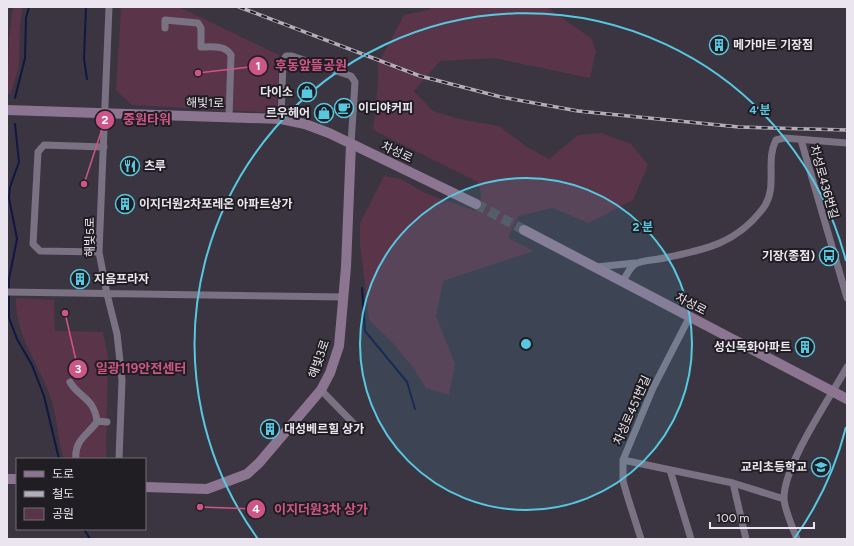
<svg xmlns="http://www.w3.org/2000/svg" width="854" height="546" viewBox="0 0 854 546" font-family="Figtree,'Noto Sans KR',sans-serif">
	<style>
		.green { fill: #5a3448 }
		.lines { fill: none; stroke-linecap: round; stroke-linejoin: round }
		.stream { stroke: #101741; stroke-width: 2 }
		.secondary-tunnel { stroke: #554f5b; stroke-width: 10; stroke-dasharray: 10 5; stroke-linecap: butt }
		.street { stroke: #7a7282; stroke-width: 7 }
		.secondary { stroke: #8b7590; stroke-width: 10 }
		.rail-casing { stroke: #b4aeb9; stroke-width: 3.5 }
		.rail { stroke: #201d23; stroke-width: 2; stroke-dasharray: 6; stroke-linecap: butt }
		.ring { fill: none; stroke: #56c9e1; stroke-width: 2 }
		.labels { text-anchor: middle; stroke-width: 4; stroke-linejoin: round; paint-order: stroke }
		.poi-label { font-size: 12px; font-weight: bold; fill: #eae5ee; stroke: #201d23; text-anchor: start }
		.street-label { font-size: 12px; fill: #eae5ee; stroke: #201d23 }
		.centre { fill: #56c9e1; stroke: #201d23; stroke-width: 2 }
		.ring-label { font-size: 12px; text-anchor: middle; font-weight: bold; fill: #56c9e1; stroke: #201d23; stroke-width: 4; stroke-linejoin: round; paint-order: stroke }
		.leader { fill: none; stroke: #ce5687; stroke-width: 1.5 }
		.callout-dot { fill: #ce5687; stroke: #201d23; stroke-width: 1.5 }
		.mark-label { font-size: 12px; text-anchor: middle; font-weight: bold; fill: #fff }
		.callout-label { font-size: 13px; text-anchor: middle; font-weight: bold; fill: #ce5687; stroke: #201d23; stroke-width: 4; stroke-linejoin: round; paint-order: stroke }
	</style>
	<rect width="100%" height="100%" fill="#3b3441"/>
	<path class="green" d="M13,7H23L20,25L19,65L11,94H7L9,38Z
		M121,7H179L279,55L277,113L132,105L116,90Z
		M432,7H546L591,38L596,51L590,78L494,58L440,61L414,91L433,111L464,120L499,126L527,147L549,159L578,135L601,133L631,144L648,165L633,200L589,223L552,208L518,216L508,238L534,251L443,281L436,316L455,364L449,395L426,388L414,369L392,342L369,320L360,244V223L384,176L401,179L425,193L475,211C482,200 484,193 476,181L373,130L378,83V64L404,15L428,10Z
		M16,298L54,300L55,331L103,332L108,357L106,459H64C57,441 58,420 52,402C41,365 15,339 16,298Z"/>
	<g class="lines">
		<path class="stream" d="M86,7L84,59L87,79
			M15,98L25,58L26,18L29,7
			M362,288L365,331L407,382L415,409
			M9,289V279L17,239L9,198L10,187L19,162L15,124
			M9,294V318L17,339L32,365L44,396L59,459
			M84,529L90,539"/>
		<path class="secondary-tunnel" d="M476,204L524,230"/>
		<path class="street" d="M109,7L99,252L107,294L117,334L122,380L119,459
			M165,28V20L198,23L201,28V47C213,47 225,45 231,55L229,117
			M281,119L283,61L286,56H292L351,76L355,82L351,144
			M801,140L847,298
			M99,252L40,251L33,244L38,152L44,145L104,147
			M596,267L635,263
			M623,282C626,275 629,269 635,264C641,260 656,260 664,258C705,250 738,243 764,207C778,187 765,161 776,140L784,138L847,143
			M7,292L344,297
			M70,382C78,397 95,398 97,422C87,435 74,441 76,459
			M321,390L356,426
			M97,421L107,422
			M623,460L733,483L784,499
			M670,470L691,539
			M733,483L746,539
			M641,539L627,495L623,481V460L653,388L689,318
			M797,539C793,528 784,509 784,498C784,464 830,398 847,367"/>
		<path class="secondary" d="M7,110L281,119L305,124L329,133L476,204
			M524,230L847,399
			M7,479H17
			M145,487L207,489L247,474L259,463L321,390L330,373L339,346L346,267L351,144"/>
		<defs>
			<path id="rail" d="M239,7L420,76L501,97L578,111L739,127L847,130"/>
		</defs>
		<use href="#rail" class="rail-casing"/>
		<use href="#rail" class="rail"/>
	</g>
	<circle cx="526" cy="344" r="166" fill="#56c9e1" fill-opacity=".12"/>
	<g class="ring">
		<circle cx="526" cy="344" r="166"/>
		<path d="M846 427A331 331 0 0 1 794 539M258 539A331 331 0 1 1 846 261"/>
	</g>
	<defs>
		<symbol id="building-ring" viewBox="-11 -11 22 22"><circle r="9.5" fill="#201d23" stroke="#56c9e1" stroke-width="1.5"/><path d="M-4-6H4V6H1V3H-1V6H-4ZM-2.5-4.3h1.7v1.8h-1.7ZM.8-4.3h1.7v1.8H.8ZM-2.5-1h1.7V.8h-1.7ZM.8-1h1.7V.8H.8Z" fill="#56c9e1"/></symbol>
		<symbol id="shop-ring" viewBox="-11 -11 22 22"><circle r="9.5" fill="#201d23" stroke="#56c9e1" stroke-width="1.5"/><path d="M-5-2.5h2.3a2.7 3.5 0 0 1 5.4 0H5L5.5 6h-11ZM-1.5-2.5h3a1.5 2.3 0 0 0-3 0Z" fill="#56c9e1"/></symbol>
		<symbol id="cafe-ring" viewBox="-11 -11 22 22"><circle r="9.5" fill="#201d23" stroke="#56c9e1" stroke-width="1.5"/><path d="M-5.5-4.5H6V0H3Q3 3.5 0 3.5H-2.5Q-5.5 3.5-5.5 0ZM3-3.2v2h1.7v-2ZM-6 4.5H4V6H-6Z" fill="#56c9e1"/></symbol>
		<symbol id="restaurant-ring" viewBox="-11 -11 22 22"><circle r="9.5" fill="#201d23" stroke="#56c9e1" stroke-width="1.5"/><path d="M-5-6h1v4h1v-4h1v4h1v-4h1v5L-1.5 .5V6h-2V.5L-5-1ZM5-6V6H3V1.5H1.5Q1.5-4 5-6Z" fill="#56c9e1"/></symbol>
		<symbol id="bus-ring" viewBox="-11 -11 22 22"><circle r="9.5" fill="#201d23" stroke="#56c9e1" stroke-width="1.5"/><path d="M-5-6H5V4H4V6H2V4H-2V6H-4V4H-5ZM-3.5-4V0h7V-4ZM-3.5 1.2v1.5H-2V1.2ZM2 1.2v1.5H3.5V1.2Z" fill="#56c9e1"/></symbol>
		<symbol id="school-ring" viewBox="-11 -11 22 22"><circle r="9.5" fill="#201d23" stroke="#56c9e1" stroke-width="1.5"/><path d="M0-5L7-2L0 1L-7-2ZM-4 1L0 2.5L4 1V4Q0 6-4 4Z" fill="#56c9e1"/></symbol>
	</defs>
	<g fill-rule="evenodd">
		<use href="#building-ring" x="708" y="34" width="22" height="22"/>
		<use href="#shop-ring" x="296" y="81" width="22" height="22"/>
		<use href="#cafe-ring" x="333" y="97" width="22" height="22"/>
		<use href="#shop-ring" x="313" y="102" width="22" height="22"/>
		<use href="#restaurant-ring" x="119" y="155" width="22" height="22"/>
		<use href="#building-ring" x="114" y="193" width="22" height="22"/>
		<use href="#bus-ring" x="818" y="245" width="22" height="22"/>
		<use href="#building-ring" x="69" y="268" width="22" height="22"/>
		<use href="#building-ring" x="794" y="336" width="22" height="22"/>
		<use href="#building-ring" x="259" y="418" width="22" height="22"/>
		<use href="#school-ring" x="810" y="456" width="22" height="22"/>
	</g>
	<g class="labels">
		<g class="poi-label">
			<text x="733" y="49">메가마트 기장점</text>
			<text x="293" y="96" text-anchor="end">다이소</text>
			<text x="358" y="112">이디야커피</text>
			<text x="310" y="117" text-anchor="end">르우헤어</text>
			<text x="144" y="170">츠루</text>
			<text x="139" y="208">이지더원2차포레온 아파트상가</text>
			<text x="815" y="260" text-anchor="end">기장(종점)</text>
			<text x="94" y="283">지음프라자</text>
			<text x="791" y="351" text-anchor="end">성신목화아파트</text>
			<text x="284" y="433">대성베르힐 상가</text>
			<text x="807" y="471" text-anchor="end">교리초등학교</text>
		</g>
		<g class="street-label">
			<text transform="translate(205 103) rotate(1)" y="4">해빛1로</text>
			<text transform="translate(397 152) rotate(25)" y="4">차성로</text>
			<text transform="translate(824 182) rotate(74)" y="4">차성로436번길</text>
			<text transform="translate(90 237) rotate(-90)" y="4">해빛5로</text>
			<text transform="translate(691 304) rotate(28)" y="4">차성로</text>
			<text transform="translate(319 359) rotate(-71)" y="4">해빛3로</text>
			<text transform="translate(632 410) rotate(-66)" y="4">차성로451번길</text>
		</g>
	</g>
	<circle cx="526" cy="344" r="6" class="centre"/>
	<g class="ring-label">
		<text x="760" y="114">4 분</text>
		<text x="643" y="231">2 분</text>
	</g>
	<path class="leader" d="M198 73L258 66M84 184L105 120M65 313L78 369M200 507L256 509"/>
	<g class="callout-dot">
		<circle cx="198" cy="73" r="4"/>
		<circle cx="84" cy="184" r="4"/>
		<circle cx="65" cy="313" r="4"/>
		<circle cx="200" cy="507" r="4"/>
		<circle cx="258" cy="66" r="10"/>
		<circle cx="105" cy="120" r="10"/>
		<circle cx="78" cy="369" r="10"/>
		<circle cx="256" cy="509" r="10"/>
	</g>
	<g class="mark-label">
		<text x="258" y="70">1</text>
		<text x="105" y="124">2</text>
		<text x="78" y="373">3</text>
		<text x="256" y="513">4</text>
	</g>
	<g class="callout-label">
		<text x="311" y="70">후동앞뜰공원</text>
		<text x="147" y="124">중원타워</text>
		<text x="141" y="373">일광119안전센터</text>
		<text x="321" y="514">이지더원3차 상가</text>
	</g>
	<rect width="854" height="546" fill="none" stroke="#eae5ee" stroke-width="16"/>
	<rect x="16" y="458" width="130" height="72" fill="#201d23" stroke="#716d74"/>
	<rect x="24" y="471" width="20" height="6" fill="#8b7590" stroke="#716d74"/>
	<text x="52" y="478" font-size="12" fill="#eae5ee">도로</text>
	<rect x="24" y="491" width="20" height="6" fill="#b4aeb9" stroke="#716d74"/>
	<text x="52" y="498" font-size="12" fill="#eae5ee">철도</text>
	<rect x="24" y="508" width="20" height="12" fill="#5a3448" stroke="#716d74"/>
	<text x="52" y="518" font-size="12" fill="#eae5ee">공원</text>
	<path d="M710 522v6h104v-6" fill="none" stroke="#eae5ee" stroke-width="2"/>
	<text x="716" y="522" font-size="12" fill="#eae5ee" stroke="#201d23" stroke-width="3" paint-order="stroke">100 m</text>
</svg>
